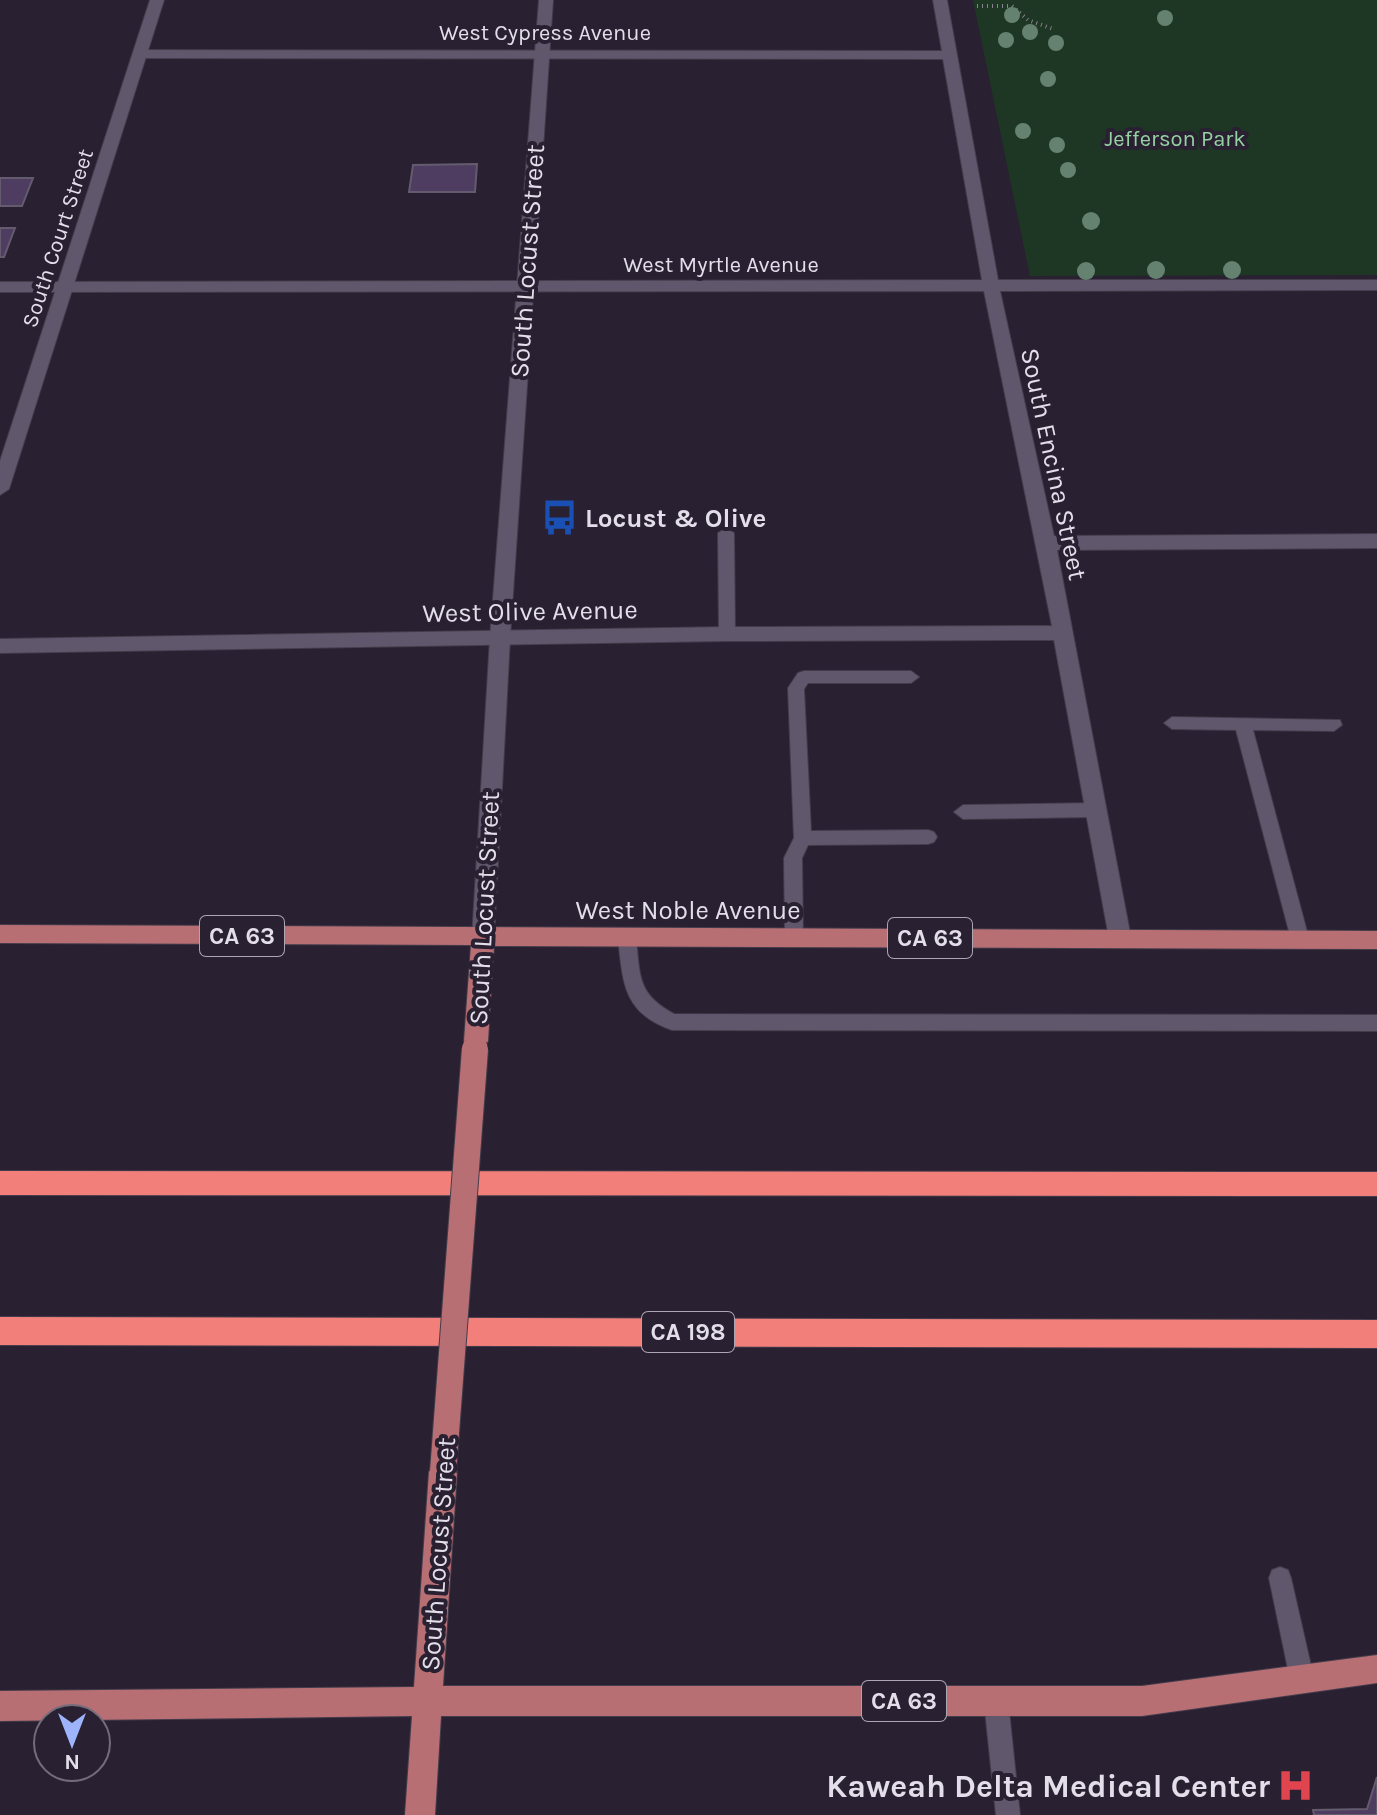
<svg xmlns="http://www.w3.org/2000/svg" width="1377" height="1815" viewBox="0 0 1377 1815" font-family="Karla,sans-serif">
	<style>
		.green { fill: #1e3724 }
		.building { fill: #4f3d61; stroke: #645b6f; stroke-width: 2 }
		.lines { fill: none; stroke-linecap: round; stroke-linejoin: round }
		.service-casing { stroke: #443c4b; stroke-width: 2 }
		.minor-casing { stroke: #443c4b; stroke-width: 2 }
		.tertiary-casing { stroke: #443c4b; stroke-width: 2 }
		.primary-casing { stroke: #443c4b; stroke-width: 2 }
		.motorway-casing { stroke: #443c4b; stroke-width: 2 }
		.path { stroke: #88818f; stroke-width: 4; stroke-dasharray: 1 4; stroke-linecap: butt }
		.service { fill: #61576c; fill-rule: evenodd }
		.minor { fill: #61576c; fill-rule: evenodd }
		.tertiary { fill: #61576c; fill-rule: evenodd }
		.primary { fill: #b86f74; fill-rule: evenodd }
		.motorway { fill: #f27f7a; fill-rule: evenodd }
		.primary-bridge-far1-casing { stroke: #443c4b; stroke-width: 22; stroke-linecap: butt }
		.primary-bridge-casing { stroke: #443c4b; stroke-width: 28; stroke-linecap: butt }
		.primary-bridge-far1 { stroke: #b86f74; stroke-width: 20 }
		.primary-bridge { stroke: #b86f74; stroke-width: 26 }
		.tree { fill: #64826f }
		.labels { text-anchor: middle; stroke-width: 8; stroke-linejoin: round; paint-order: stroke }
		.far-street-label { font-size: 22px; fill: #e4deea; stroke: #292031 }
		.far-park-label { font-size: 22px; fill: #95d2a1; stroke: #292031 }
		.shield { fill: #292031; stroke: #aca5b2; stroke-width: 2 }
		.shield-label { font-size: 24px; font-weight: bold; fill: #e4deea }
		.street-label { font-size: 26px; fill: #e4deea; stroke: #292031 }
		.poi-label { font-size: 26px; font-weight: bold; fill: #e4deea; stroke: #292031; text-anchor: start }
		.near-poi-label { font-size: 32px; font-weight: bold; fill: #e4deea; stroke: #292031; text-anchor: end }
	</style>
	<rect width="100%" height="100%" fill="#292031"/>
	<path class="green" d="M973,0H1377V275L1030,276Z"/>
	<path class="building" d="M477,164L475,192H409L413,165Z
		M0,178H33L22,206H0Z
		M0,228H15L4,257H0Z
		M1377,1777V1815H1314L1313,1810L1367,1809Z
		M1377,1777V1815H1314L1313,1810L1367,1809Z"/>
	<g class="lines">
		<defs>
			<path id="service" d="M726,528L734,533L735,634L727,640L719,634L718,533Z
				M804,671H911L919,677L911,683H808L804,689L811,831L928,830L934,832L937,837L934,842L928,844L808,845L802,858L803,938L800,943L794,946L788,943L785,938L784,858L794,838L788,688L798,673Z
				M1172,717L1340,720L1342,725L1334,731L1253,730L1309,939L1306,944L1300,947L1294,944L1291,939L1236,730L1172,729L1164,723Z
				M1095,803L1104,810L1095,817L963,819L954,812L963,805Z
				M627,930L633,933L636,938C640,976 637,994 674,1014L1377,1015V1031L672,1030C623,1013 623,983 618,938L621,933Z
				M1280,1567L1288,1570L1291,1578L1314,1679L1310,1687L1302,1691L1294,1687L1290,1679L1269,1578L1272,1570Z
				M996,1689L1004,1693L1008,1701L1020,1815H996L984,1701L988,1693Z"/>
			<path id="minor" d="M933,0H947L998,280H1377V290L1000,291L1054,536L1377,534V548L1057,550L1131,938L1128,945L1120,947L1112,945L1109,938L1054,640L727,641L0,653V639L727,627L1052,626L984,291L0,292V282L982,280L943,59L140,58L133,54L140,50L942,51Z"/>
			<path id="tertiary" d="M150,0H164L9,489L0,495V461Z
				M539,0H553L510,638L494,938L491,945L483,947L475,945L472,938L490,638Z"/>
			<path id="primary" d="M0,925L1377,931V949L494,946L488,1041L484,1048L476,1051L468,1048L464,1041L471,945L0,943Z
				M443,1458L453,1462L457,1472L443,1686H1142L1377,1655V1683L1142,1716H441L435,1815H405L412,1716L0,1721V1691L414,1687L429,1472L433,1462Z"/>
			<path id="motorway" d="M0,1171L1377,1172V1196L0,1195Z
				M0,1317L1377,1320V1348L0,1345Z"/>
		</defs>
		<use href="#service" class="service-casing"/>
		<use href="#minor" class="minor-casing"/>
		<use href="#tertiary" class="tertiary-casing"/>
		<use href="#primary" class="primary-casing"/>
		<use href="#motorway" class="motorway-casing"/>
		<path class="path" d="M977,6H1012L1028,20L1053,29"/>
		<use href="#service" class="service"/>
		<use href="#minor" class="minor"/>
		<use href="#tertiary" class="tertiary"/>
		<use href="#primary" class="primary"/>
		<use href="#motorway" class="motorway"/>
		<defs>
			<path id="primary-bridge-far1" d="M475,1051L476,1041"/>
			<path id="primary-bridge" d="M443,1472L475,1049"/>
		</defs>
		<use href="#primary-bridge-far1" class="primary-bridge-far1-casing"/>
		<use href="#primary-bridge" class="primary-bridge-casing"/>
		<use href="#primary-bridge-far1" class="primary-bridge-far1"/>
		<use href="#primary-bridge" class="primary-bridge"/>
	</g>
	<g class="tree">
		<circle cx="1012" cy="15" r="8"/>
		<circle cx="1165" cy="18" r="8"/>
		<circle cx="1030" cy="32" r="8"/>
		<circle cx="1006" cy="40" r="8"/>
		<circle cx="1056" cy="43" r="8"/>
		<circle cx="1048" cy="79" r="8"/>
		<circle cx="1023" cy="131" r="8"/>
		<circle cx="1057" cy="145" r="8"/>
		<circle cx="1068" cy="170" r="8"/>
		<circle cx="1091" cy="221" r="9"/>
		<circle cx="1156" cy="270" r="9"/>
		<circle cx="1232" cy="270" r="9"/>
		<circle cx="1086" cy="271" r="9"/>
	</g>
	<defs>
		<symbol id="bus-bare" viewBox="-9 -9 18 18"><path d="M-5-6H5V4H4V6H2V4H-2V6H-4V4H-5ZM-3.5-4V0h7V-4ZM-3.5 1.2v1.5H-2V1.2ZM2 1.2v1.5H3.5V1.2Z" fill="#1a4fb4" stroke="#292031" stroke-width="2.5" paint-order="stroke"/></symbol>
		<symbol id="hospital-bare" viewBox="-9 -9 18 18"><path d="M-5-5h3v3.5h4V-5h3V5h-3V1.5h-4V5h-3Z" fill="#e0444e" stroke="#292031" stroke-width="2.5" paint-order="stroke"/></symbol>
	</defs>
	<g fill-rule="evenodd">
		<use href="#bus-bare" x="534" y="492" width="51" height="51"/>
		<use href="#hospital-bare" x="1270" y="1760" width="51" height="51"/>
	</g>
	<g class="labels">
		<g class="far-street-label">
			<text x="545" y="40">West Cypress Avenue</text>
			<text transform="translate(57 238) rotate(-72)" y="8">South Court Street</text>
			<text x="721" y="272">West Myrtle Avenue</text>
		</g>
		<g class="far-park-label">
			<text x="1175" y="146">Jefferson Park</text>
		</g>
		<g class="shield">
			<rect x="200" y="916" width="84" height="40" rx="6"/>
			<rect x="888" y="918" width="84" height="40" rx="6"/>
			<rect x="642" y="1312" width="92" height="40" rx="6"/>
			<rect x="862" y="1681" width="84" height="40" rx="6"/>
		</g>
		<g class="shield-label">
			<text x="242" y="944">CA 63</text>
			<text x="930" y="946">CA 63</text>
			<text x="688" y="1340">CA 198</text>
			<text x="904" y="1709">CA 63</text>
		</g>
		<g class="street-label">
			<text transform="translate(527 261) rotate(-86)" y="9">South Locust Street</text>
			<text transform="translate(1054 464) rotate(78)" y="9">South Encina Street</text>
			<text transform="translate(530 611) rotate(-1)" y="9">West Olive Avenue</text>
			<text transform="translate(484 908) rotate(-87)" y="9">South Locust Street</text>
			<text x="688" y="919">West Noble Avenue</text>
			<text transform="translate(438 1554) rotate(-86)" y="9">South Locust Street</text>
		</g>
		<g class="poi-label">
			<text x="585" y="527">Locust &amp; Olive</text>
		</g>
		<g class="near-poi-label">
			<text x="1270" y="1797">Kaweah Delta Medical Center</text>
		</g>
	</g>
	<g transform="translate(72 1743) rotate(180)"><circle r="38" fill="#292031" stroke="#746c7b" stroke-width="2"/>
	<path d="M0-6L14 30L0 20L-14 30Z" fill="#9db4fd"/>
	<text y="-12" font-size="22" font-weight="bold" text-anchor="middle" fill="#e4deea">N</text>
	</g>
</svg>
